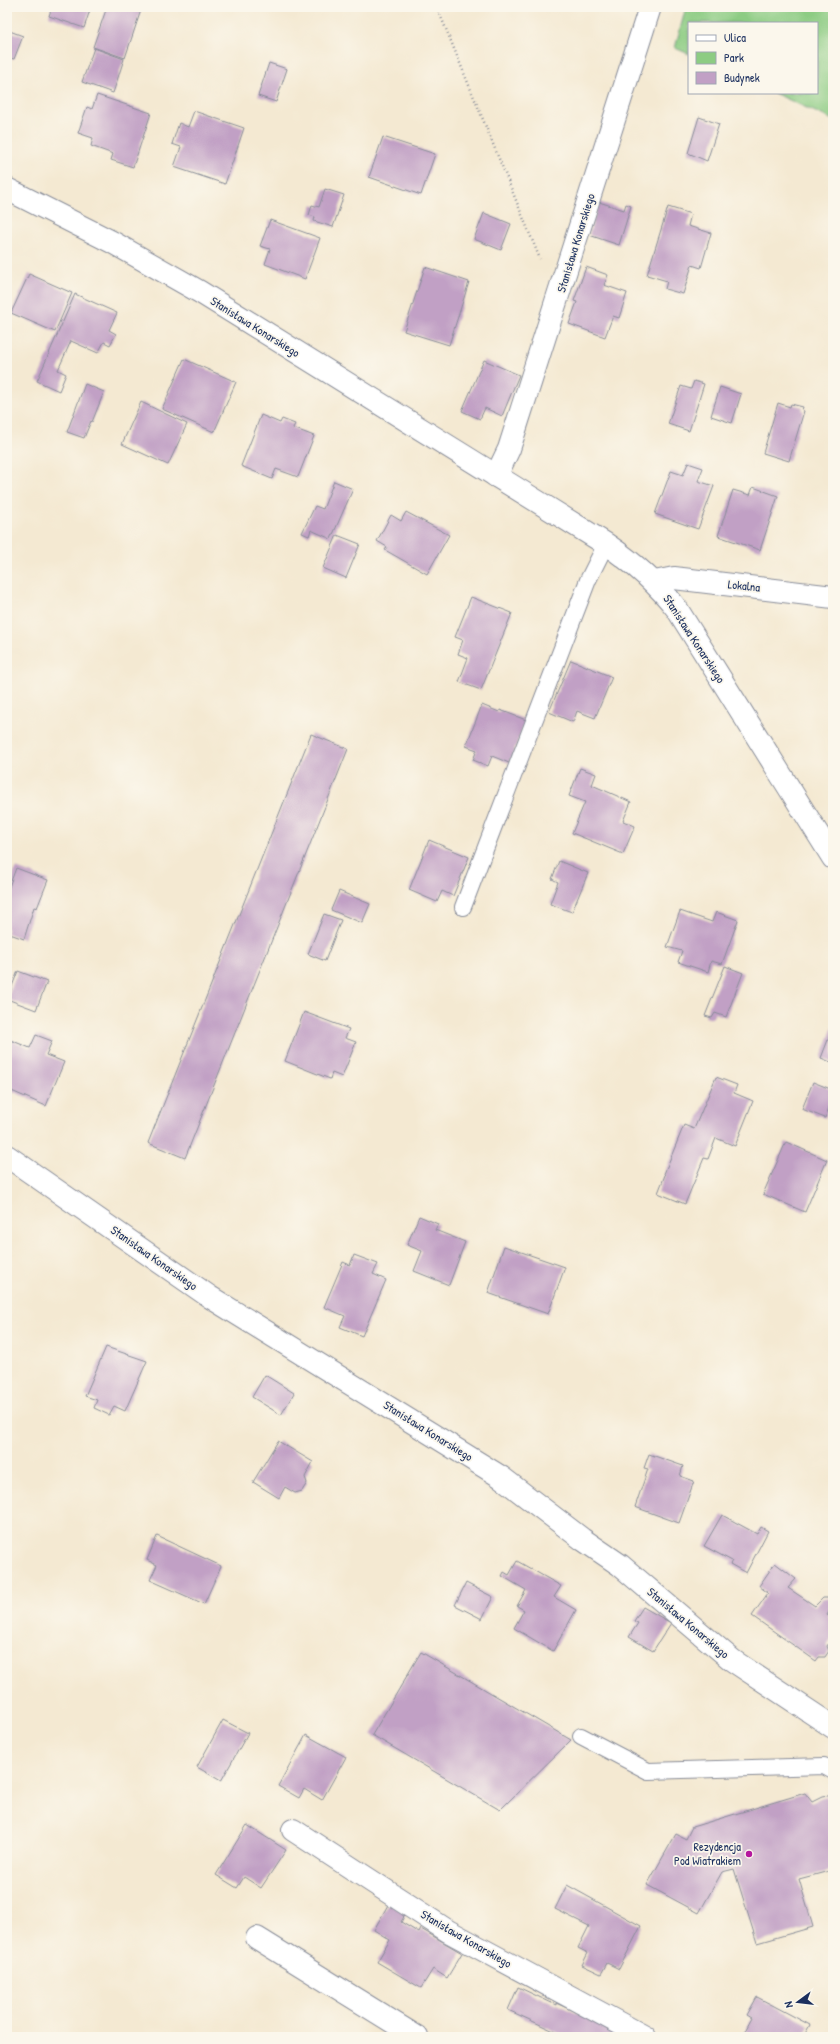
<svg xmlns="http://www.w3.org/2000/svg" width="840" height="2044" viewBox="0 0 840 2044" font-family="'Patrick Hand',sans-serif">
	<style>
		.green { fill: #8dcc83; stroke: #547e70 }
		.building { fill: #c1a0c5 }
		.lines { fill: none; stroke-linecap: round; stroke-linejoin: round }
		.service-casing { stroke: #888c98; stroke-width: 18 }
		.minor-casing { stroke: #888c98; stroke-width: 24 }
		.tertiary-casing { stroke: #888c98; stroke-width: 24 }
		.path { stroke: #888c98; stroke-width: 2.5; stroke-dasharray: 1 3; stroke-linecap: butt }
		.service { stroke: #fff; stroke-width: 16 }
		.minor { stroke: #fff; stroke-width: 22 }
		.tertiary { stroke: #fff; stroke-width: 22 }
		.poi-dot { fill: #b5179e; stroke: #fbf7ec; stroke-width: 1.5 }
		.labels { text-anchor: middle; stroke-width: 3.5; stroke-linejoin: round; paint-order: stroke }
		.street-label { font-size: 12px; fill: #1b2f5e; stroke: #fbf7ec }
		.poi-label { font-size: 12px; fill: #1b2f5e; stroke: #fbf7ec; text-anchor: end }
	</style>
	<rect width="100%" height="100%" fill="#fbf7ec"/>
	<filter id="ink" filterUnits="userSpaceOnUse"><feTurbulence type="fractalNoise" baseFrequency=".025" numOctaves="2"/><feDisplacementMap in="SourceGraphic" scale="8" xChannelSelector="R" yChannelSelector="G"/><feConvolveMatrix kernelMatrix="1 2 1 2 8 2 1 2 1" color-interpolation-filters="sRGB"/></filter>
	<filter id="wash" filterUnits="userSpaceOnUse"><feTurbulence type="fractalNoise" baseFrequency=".012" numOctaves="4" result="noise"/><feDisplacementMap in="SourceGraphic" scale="16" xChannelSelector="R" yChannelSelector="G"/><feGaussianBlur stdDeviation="0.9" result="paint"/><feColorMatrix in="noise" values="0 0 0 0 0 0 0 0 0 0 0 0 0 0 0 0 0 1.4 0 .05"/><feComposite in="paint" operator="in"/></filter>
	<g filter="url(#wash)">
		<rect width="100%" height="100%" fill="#f4e9d2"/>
		<path class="green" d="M686,7H833V120L774,93H817V23H689V54L675,48Z"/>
		<g id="blocks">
			<path class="building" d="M52,7H91L84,28L49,16Z
				M107,7H142L125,58L93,47Z
				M7,30L23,36L14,59L10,58L7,65Z
				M94,48L124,59L113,93L82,82Z
				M269,63L287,69L276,102L258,96Z
				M97,95L151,113L133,167L111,160L113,154L91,146L93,138L78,133L87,107L92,109Z
				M194,111L244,128L225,184L174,167L181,147L172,144L179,123L188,127Z
				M699,117L719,124L707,161L688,153Z
				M383,137L435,154L421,195L369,177Z
				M325,189L344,195L333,227L314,221L315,217L309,215L312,205L319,207Z
				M599,202L624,210L626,204L631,206L619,245L589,235Z
				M668,207L691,214L688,226L711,233L701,268L692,265L683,294L665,289L667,281L647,275Z
				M484,213L511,224L501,250L474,239Z
				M270,220L320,238L305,279L265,264L270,249L260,246Z
				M425,267L469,282L449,345L404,331Z
				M586,267L608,275L604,285L627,293L619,318L613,316L605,337L569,324L577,302L574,301Z
				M29,274L72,293L55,332L11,313Z
				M75,294L117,313L109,330L116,334L110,345L104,342L98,353L71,341L58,370L66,374L59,391L37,381Z
				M184,359L236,382L214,432L162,409Z
				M484,360L519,375L502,416L485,408L480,419L462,411Z
				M694,381L704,384L689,431L668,424L681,386L691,389Z
				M85,384L104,392L92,422L91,421L84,438L67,432Z
				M720,387L741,394L732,423L711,416Z
				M141,402L187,424L168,465L122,444Z
				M778,403L790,407L791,404L803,407L802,410L804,411L789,461L763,453Z
				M261,415L280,423L282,419L295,424L293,428L314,436L298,477L276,469L272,479L241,466Z
				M688,463L703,468L698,481L714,486L698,529L655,514L671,471L683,475Z
				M334,481L353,489L331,539L311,530L309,536L302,533L315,506L323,509Z
				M753,487L778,496L760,550L718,536L733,490L750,495Z
				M406,512L449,535L427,574L385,550L387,547L377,541L391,515L401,521Z
				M337,535L360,544L346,578L323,568Z
				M471,597L512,613L481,690L459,682L468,658L458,654L463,640L455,637Z
				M571,660L612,677L595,718L577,711L573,722L549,712Z
				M482,705L499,712L500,710L526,720L509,763L492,756L488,766L473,760L477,750L466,746Z
				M311,734L348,749L185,1158L148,1143Z
				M580,768L596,774L592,785L631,802L623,821L635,826L623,854L572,833L585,802L569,796Z
				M429,840L469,857L453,896L442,891L437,902L409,890Z
				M559,861L588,873L572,912L550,904L558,882L552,879Z
				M16,868L48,880L37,908L34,907L24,939L7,933V892Z
				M339,891L370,904L362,923L331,910Z
				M680,911L712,922L716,912L738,920L722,964L711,961L708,972L678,962L682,951L667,947Z
				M324,914L341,920L325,961L308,954Z
				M725,966L743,973L726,1017L715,1013L712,1018L705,1016Z
				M18,971L47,982L36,1010L7,999Z
				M304,1012L349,1029L345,1038L356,1042L342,1077L332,1073L330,1079L285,1061Z
				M833,1027V1063L821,1058Z
				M36,1035L52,1041L46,1055L64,1062L46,1106L7,1089V1074L10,1067L7,1066L8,1039L30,1048Z
				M716,1077L737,1085L734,1093L753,1101L735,1146L716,1138L708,1159L704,1158L685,1204L658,1193L665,1175L664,1174L684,1125L694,1129Z
				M813,1082L833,1090V1097L825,1118L802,1109Z
				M786,1142L827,1160L805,1212L763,1194Z
				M419,1216L438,1224L435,1230L465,1242L449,1285L414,1271L422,1251L407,1245Z
				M504,1246L565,1267L548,1314L488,1293Z
				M354,1255L378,1264L373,1274L386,1280L362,1336L340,1327L345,1316L324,1307L343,1262L350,1265Z
				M106,1347L147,1361L125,1411L114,1406L109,1415L94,1408L97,1400L85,1396Z
				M265,1375L294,1393L281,1415L252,1397Z
				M278,1441L313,1462L305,1477L307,1483L302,1491L295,1493L285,1487L279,1498L253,1482Z
				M649,1454L683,1466L680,1476L694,1481L679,1523L635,1507L648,1469L644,1468Z
				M722,1515L757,1534L761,1527L768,1531L746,1573L730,1564L732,1561L704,1546Z
				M157,1536L221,1566L204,1604L150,1580L157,1565L147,1560Z
				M517,1561L561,1586L554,1597L576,1610L553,1651L514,1628L524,1610L517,1606L526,1590L502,1576L504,1572L509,1575Z
				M775,1563L796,1579L788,1588L815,1606L823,1598H828L832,1602V1607L827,1615L833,1620V1637L827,1646L829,1651L825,1657H819L816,1661L752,1616L768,1593L759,1586Z
				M466,1583L493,1597L482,1619L455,1605Z
				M643,1607L671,1623L653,1651L629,1637L638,1623L634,1621Z
				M421,1652L571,1740L500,1810L372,1735Z
				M223,1720L248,1733L221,1781L197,1767Z
				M306,1735L346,1757L322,1800L304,1789L299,1798L278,1786Z
				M805,1793L812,1802L822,1797L833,1795V1870L799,1879L813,1927L757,1943L734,1869L722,1872L699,1913L647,1885L676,1834L686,1839L692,1827Z
				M247,1825L286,1850L261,1888L244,1877L237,1888L216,1875Z
				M567,1885L641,1926L619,1969L607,1963L601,1974L582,1965L588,1953L578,1948L589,1926L555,1909Z
				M389,1903L406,1913L401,1922L419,1933L421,1929L462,1953L447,1978L433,1969L421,1988L377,1962L390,1940L374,1930Z
				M518,1987L556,2005V2003L631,2037H567L508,2010Z
				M757,1997L810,2025L803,2037H755L745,2031L752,2018L747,2015Z"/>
		</g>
	</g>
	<g filter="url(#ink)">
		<use href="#blocks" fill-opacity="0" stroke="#888c98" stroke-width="1"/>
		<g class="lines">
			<defs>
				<path id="service" d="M463,907L588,580L606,544
					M581,1736L648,1771L824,1766L833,1771"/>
				<path id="minor" d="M496,476L509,449L650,7
					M655,582L674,578L833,597
					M7,1156L210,1297L501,1477L582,1539L620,1565L732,1660L833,1727
					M293,1830L448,1931L645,2037
					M257,1938L417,2037"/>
				<path id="tertiary" d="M7,189L112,242L200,292L606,544C634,563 656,582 677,609L833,858"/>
			</defs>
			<use href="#service" class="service-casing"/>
			<use href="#minor" class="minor-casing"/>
			<use href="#tertiary" class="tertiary-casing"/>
			<path class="path" d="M437,7L540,259"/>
			<use href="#service" class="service"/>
			<use href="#minor" class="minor"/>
			<use href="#tertiary" class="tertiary"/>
		</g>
	</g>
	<circle class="poi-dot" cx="749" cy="1854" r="4"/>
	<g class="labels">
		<g class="street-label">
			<text transform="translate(576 243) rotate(-73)" y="4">Stanisława Konarskiego</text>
			<text transform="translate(255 327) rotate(32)" y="4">Stanisława Konarskiego</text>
			<text transform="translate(744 586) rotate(6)" y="4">Lokalna</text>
			<text transform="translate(694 639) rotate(57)" y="4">Stanisława Konarskiego</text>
			<text transform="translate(154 1258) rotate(35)" y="4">Stanisława Konarskiego</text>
			<text transform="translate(428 1431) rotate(32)" y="4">Stanisława Konarskiego</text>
			<text transform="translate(688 1623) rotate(40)" y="4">Stanisława Konarskiego</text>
			<text transform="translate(466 1939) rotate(30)" y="4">Stanisława Konarskiego</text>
		</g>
		<g class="poi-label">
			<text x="741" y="1851">Rezydencja<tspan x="741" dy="14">Pod Wiatrakiem</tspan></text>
		</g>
	</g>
	<rect width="840" height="2044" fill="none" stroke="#fbf7ec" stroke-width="24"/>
	<rect x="688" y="22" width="130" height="72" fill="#fbf7ec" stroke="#a1a7b3"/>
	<rect x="696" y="35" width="20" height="6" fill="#ffffff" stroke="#a1a7b3"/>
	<text x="724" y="42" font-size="12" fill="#1b2f5e">Ulica</text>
	<rect x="696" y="52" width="20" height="12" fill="#8dcc83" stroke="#a1a7b3"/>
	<text x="724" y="62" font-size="12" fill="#1b2f5e">Park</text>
	<rect x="696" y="72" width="20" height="12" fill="#c1a0c5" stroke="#a1a7b3"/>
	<text x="724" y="82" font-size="12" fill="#1b2f5e">Budynek</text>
	<g transform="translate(798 2002) rotate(255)" stroke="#fbf7ec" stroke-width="3" paint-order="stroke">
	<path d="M0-3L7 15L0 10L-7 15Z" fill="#1b2f5e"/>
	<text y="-6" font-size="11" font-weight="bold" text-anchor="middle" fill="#1b2f5e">N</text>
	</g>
</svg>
